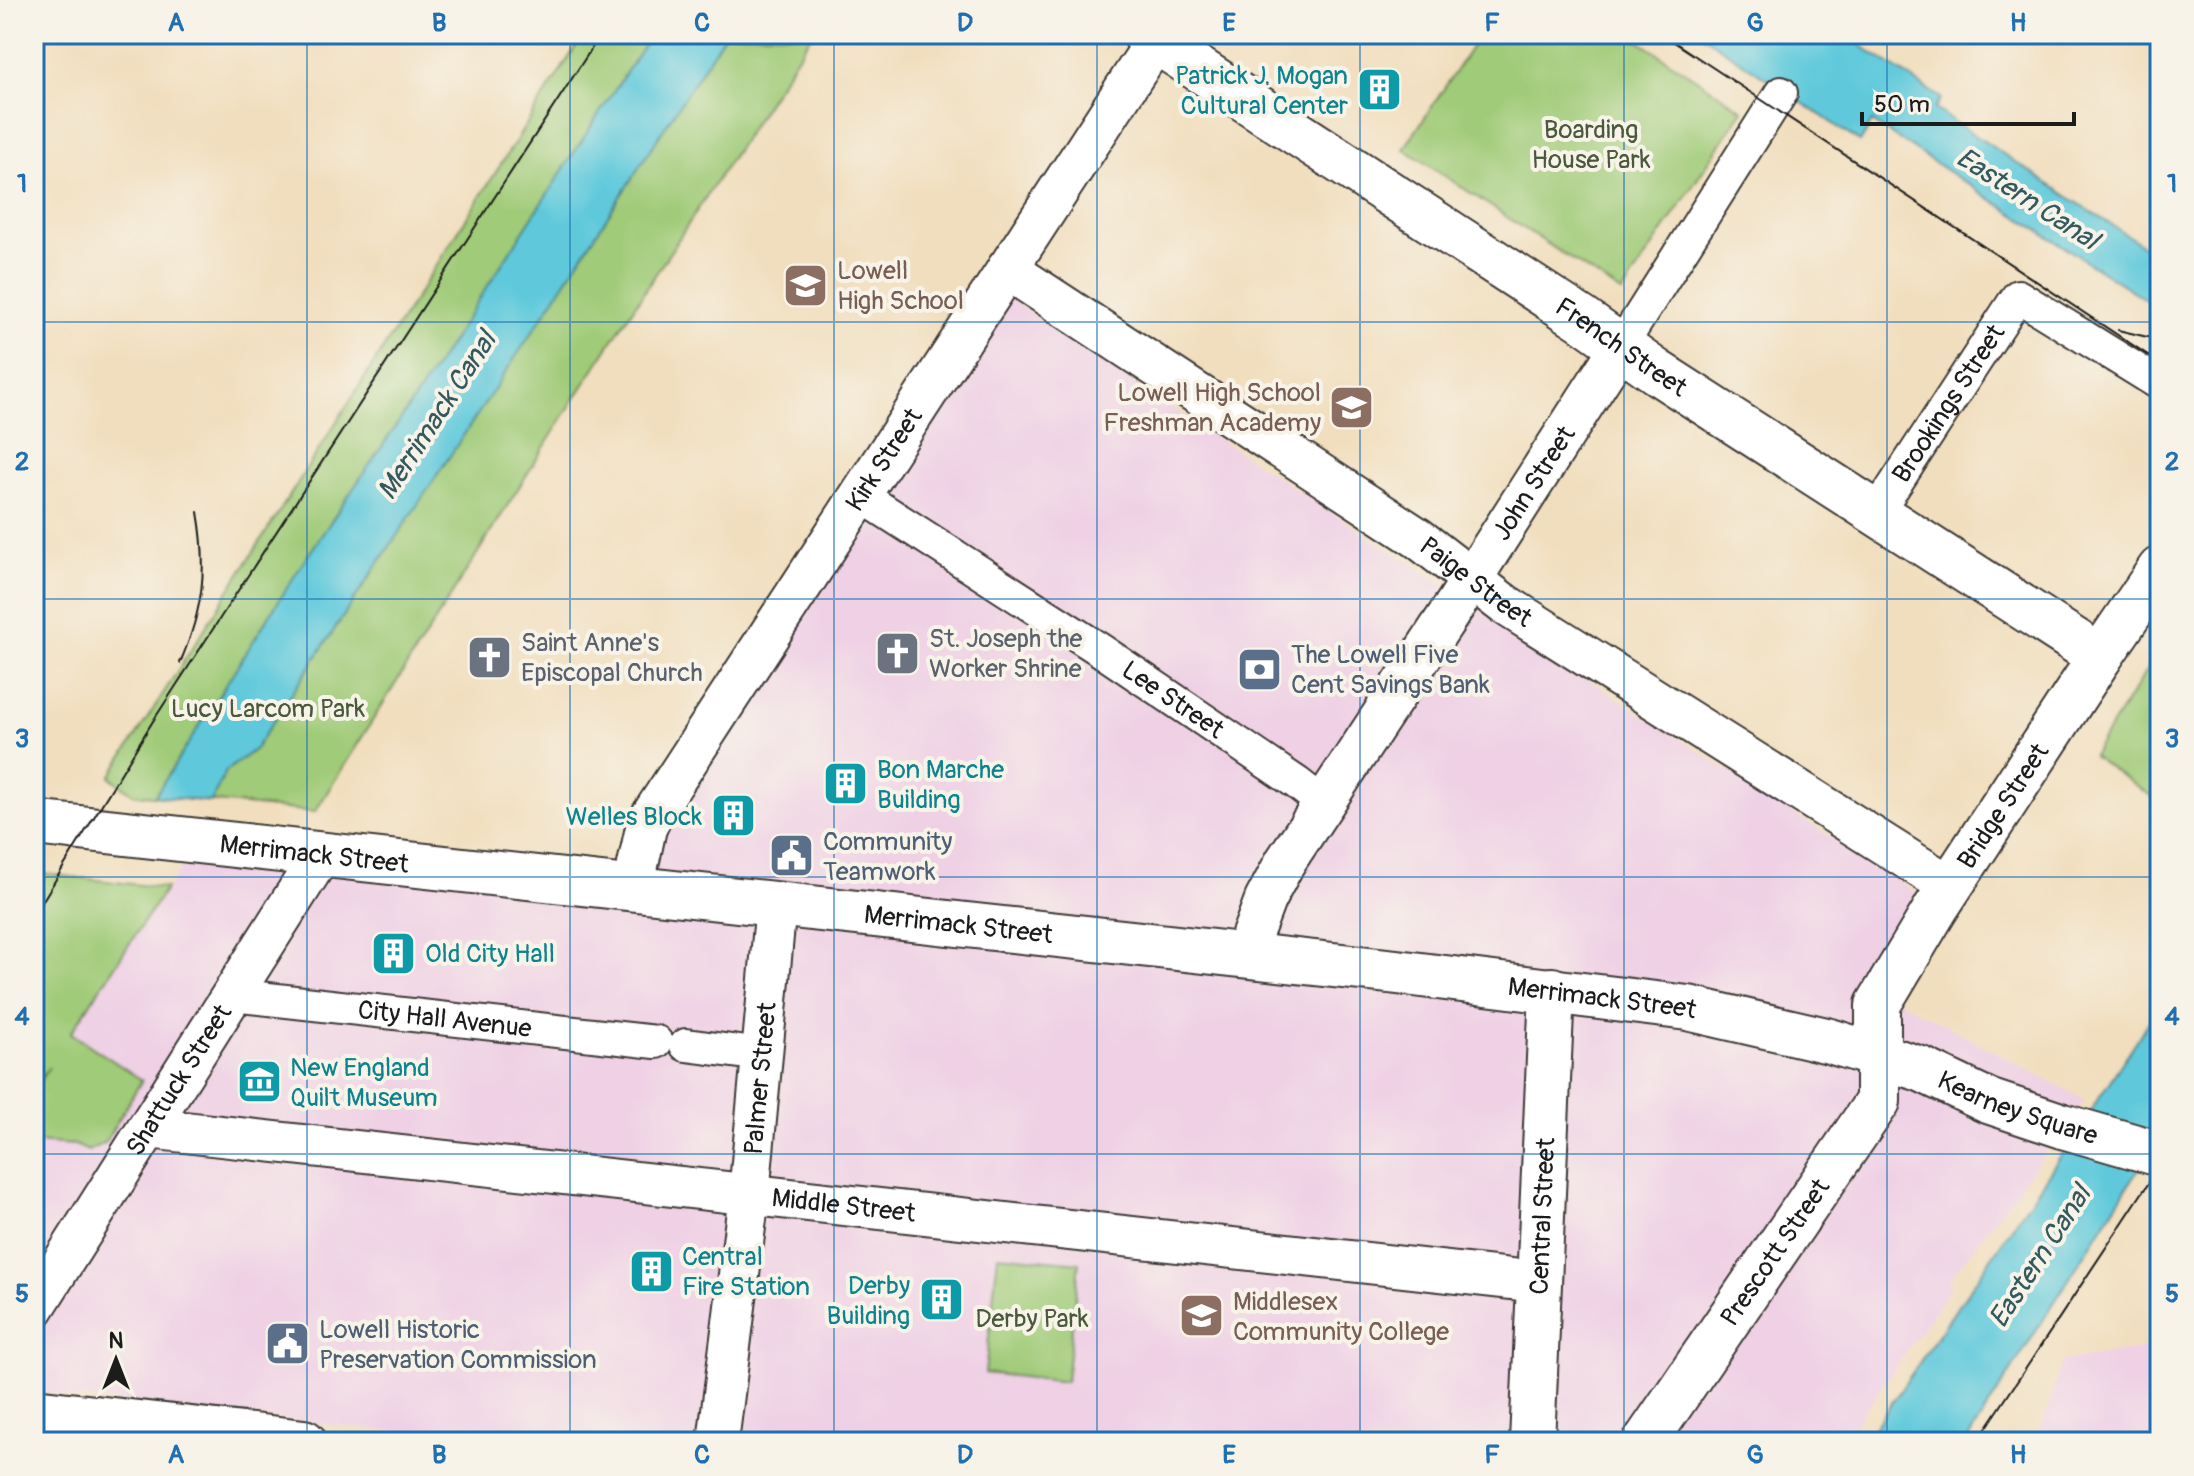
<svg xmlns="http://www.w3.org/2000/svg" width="2194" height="1476" viewBox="0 0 2194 1476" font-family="Pangolin,sans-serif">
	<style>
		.built { fill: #efd0e5 }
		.green { fill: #a0cb78; stroke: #5e744a; stroke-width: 2 }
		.water { fill: #5fc9db; stroke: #3e727c; stroke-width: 2 }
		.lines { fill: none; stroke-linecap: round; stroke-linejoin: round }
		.minor-casing { stroke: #3c3934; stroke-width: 36 }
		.tertiary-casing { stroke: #3c3934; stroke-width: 44 }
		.secondary-casing { stroke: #3c3934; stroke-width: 48 }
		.primary-casing { stroke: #3c3934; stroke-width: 48 }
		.minor { stroke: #fff; stroke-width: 32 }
		.tertiary { stroke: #fff; stroke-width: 40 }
		.secondary { stroke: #fff; stroke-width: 44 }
		.primary { stroke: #fff; stroke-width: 44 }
		.tram { stroke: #1c1c1c; stroke-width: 2 }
		.grid { fill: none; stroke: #1f6fb2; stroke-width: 2; stroke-opacity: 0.55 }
		.labels { text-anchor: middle; stroke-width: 8; stroke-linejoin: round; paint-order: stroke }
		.culture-label { font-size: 26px; fill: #0d838f; stroke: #f7f3e8; text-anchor: start }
		.park-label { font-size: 26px; fill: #4a593c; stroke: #f7f3e8 }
		.education-label { font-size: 26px; fill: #785e54; stroke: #f7f3e8; text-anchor: start }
		.street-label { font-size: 26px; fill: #1c1c1c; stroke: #f7f3e8 }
		.worship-label { font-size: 26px; fill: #5b616d; stroke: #f7f3e8; text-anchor: start }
		.service-label { font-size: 26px; fill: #4e5e75; stroke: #f7f3e8; text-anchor: start }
		.water-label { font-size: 28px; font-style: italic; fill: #33595f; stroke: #f7f3e8 }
		.neatline { fill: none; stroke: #1f6fb2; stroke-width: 3 }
		.grid-label { font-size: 26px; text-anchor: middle; font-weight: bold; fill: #1f6fb2 }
	</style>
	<rect width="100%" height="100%" fill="#f7f3e8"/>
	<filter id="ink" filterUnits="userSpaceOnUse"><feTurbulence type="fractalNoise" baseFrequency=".0125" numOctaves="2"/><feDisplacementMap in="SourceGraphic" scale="16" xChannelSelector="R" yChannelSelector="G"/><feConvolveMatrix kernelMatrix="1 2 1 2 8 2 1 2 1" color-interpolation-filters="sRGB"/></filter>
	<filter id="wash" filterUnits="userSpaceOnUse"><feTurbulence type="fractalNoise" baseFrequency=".006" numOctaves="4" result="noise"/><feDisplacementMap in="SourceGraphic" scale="32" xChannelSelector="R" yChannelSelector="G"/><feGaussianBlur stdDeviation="1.8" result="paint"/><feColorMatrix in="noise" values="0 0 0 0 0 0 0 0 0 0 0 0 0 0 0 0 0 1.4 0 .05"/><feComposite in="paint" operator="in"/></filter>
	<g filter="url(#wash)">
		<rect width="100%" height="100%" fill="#f1debe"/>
		<path class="built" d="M1009,298L1185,417L1915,892L1866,983L2085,1100L1948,1281L1949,1290L1843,1442H492L34,1393V1090L196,845L649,893L662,829Z
			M2160,1346V1442H2037L2062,1361Z"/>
		<path class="green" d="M584,34H812L575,398L315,812L133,794L110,777Z
			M1480,34H1628L1743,110L1622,293L1404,149Z
			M2160,650V802L2092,756Z
			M38,873L166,888L71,1033L142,1080L105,1142L88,1151L75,1145L34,1142V1090L49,1067L34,1087V880Z
			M998,1255L1079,1263L1066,1382L985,1373Z"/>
		<path class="water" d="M651,34H725L549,307L255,749L226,771L211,802L155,796L304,561L413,401Z
			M1701,34H1843L1941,98L1935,109L2160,257V309L1872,122L1860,142Z
			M2160,1005V1135L1966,1442H1865L2052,1169Z"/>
	</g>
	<g filter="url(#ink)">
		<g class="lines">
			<defs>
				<g id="minor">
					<path d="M1621,346L1781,93"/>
					<path id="s1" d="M860,495L1102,651L1297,783L1324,804"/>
					<path id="s2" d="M1877,512L2018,296L2160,384"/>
					<path id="s3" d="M232,995L656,1042"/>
					<path d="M686,1045L763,1055"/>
				</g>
				<g id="tertiary">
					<path id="s4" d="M1007,269L1418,538L1504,604L1950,886"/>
					<path id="s5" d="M633,888L646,828L652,815L1156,41"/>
					<path id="s6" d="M1244,956L1265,900L1285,862L1455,605L1621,346"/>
					<path id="s7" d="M148,1128L1539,1282"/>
					<path id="s8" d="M34,1308L322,853"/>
					<path id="s9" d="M718,1442L749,1195L776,904"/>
				</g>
				<g id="secondary">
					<path id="s10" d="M34,823L1397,972L1688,1008L1830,1041L1921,1069L1988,1101L2063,1126L2160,1154"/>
					<path d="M34,1411L304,1442"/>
					<path id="s11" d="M1532,1442L1552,990"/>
					<path id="s12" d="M1645,1442L1878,1101V1005L1936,908L2100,657"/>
				</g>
				<g id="primary">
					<path id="s13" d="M1145,34L1582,319L1657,372L2100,657L2160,569"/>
				</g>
			</defs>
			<use href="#minor" class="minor-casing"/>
			<use href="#tertiary" class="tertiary-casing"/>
			<use href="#secondary" class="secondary-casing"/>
			<use href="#primary" class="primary-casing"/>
			<use href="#minor" class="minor"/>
			<use href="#tertiary" class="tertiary"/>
			<use href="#secondary" class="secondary"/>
			<use href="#primary" class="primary"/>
			<path class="tram" d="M1662,34L2160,363
				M2118,330L2160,340
				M180,663C203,609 208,570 198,512
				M34,915L153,721L601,34
				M1977,1442L2160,1166"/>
		</g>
	</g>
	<path class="grid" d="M307,34V1442M570,34V1442M834,34V1442M1097,34V1442M1360,34V1442M1624,34V1442M1887,34V1442M34,322H2160M34,599H2160M34,877H2160M34,1154H2160"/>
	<defs>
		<symbol id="building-square" viewBox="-11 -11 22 22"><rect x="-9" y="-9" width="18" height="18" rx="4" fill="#0f9aa8" stroke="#f7f3e8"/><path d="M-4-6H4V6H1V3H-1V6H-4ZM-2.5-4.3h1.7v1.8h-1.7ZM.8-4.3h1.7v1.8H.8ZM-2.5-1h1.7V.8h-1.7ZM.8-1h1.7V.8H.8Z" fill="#fff"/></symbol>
		<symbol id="school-square" viewBox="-11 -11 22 22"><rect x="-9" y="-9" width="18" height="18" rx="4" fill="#8d6e63" stroke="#f7f3e8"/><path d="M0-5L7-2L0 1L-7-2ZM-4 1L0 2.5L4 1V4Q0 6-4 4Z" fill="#fff"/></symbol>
		<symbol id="church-square" viewBox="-11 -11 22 22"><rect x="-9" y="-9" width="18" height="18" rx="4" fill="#6b7280" stroke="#f7f3e8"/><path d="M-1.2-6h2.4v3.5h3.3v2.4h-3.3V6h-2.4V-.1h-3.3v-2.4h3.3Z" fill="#fff"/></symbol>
		<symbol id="bank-square" viewBox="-11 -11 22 22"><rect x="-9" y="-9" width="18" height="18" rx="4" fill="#5c6f8a" stroke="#f7f3e8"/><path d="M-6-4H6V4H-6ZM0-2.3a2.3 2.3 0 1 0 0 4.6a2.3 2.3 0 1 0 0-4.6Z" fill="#fff"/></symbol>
		<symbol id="civic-square" viewBox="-11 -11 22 22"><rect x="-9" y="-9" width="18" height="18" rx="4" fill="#5c6f8a" stroke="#f7f3e8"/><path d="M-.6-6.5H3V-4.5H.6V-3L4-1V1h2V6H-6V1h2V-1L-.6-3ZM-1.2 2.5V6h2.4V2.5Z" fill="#fff"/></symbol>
		<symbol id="museum-square" viewBox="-11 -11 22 22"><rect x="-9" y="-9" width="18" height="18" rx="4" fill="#0f9aa8" stroke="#f7f3e8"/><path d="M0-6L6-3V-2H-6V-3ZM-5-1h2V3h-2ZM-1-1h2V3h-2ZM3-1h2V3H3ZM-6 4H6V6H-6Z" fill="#fff"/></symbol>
		<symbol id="university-square" viewBox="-11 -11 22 22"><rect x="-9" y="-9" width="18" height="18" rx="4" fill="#8d6e63" stroke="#f7f3e8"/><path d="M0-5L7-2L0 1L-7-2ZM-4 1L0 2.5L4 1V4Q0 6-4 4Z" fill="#fff"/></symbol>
	</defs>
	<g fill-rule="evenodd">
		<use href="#building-square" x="1354" y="64" width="51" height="51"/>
		<use href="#school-square" x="780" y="260" width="51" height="51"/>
		<use href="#school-square" x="1326" y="382" width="51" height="51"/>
		<use href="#church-square" x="872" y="628" width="51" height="51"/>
		<use href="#church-square" x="464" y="632" width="51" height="51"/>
		<use href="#bank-square" x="1234" y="644" width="51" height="51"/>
		<use href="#building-square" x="820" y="758" width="51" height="51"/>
		<use href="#building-square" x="708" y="790" width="51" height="51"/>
		<use href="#civic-square" x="766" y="830" width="51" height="51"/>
		<use href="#building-square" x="368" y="928" width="51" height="51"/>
		<use href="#museum-square" x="234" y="1056" width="51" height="51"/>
		<use href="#building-square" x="626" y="1246" width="51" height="51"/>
		<use href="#building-square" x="916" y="1274" width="51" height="51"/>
		<use href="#university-square" x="1176" y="1290" width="51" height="51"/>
		<use href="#civic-square" x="262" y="1318" width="51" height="51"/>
	</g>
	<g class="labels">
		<g class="culture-label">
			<text x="1348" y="84" text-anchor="end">Patrick J. Mogan<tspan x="1348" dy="30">Cultural Center</tspan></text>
			<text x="877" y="778">Bon Marche<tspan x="877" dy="30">Building</tspan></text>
			<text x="702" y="825" text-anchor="end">Welles Block</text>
			<text x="425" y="962">Old City Hall</text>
			<text x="290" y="1076">New England<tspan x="290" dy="30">Quilt Museum</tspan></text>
			<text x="682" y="1265">Central<tspan x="682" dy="30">Fire Station</tspan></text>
			<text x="910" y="1294" text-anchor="end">Derby<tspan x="910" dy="30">Building</tspan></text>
		</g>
		<g class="park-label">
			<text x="1591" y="138">Boarding<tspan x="1591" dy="30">House Park</tspan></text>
			<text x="268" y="717">Lucy Larcom Park</text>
			<text x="1032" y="1327">Derby Park</text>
		</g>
		<g class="education-label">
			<text x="837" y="279">Lowell<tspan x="837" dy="30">High School</tspan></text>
			<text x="1321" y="401" text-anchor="end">Lowell High School<tspan x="1321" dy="30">Freshman Academy</tspan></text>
			<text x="1233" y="1310">Middlesex<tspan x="1233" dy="30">Community College</tspan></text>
		</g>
		<g class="street-label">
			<text dy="9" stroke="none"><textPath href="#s13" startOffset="570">French Street</textPath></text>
			<text dy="9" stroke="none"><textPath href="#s2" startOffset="130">Brookings Street</textPath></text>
			<text dy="9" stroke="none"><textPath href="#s5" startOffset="500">Kirk Street</textPath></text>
			<text dy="9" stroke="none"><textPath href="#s6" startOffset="556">John Street</textPath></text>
			<text dy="9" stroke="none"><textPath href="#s4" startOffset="564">Paige Street</textPath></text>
			<text dy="9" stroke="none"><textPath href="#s1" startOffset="374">Lee Street</textPath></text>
			<text dy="9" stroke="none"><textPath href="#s12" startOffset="744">Bridge Street</textPath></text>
			<text dy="9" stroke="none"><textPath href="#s10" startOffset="282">Merrimack Street</textPath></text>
			<text dy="9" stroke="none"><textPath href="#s10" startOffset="930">Merrimack Street</textPath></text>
			<text dy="9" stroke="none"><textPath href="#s10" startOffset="1578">Merrimack Street</textPath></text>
			<text dy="9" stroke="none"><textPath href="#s3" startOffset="214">City Hall Avenue</textPath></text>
			<text dy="9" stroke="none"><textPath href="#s9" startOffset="366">Palmer Street</textPath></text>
			<text dy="9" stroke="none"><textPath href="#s8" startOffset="270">Shattuck Street</textPath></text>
			<text dy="9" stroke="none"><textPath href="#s10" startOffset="2010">Kearney Square</textPath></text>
			<text dy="9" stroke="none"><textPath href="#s7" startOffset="700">Middle Street</textPath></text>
			<text dy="9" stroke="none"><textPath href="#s11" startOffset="226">Central Street</textPath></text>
			<text dy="9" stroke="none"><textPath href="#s12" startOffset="230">Prescott Street</textPath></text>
		</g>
		<g class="worship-label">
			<text x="929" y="647">St. Joseph the<tspan x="929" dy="30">Worker Shrine</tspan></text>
			<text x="521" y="651">Saint Anne's<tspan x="521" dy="30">Episcopal Church</tspan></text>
		</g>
		<g class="service-label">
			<text x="1291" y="663">The Lowell Five<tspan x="1291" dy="30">Cent Savings Bank</tspan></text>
			<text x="823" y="850">Community<tspan x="823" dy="30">Teamwork</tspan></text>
			<text x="319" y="1338">Lowell Historic<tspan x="319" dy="30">Preservation Commission</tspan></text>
		</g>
		<g class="water-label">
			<text transform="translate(2028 198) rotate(33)" y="10">Eastern Canal</text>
			<text transform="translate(436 415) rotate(-57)" y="10">Merrimack Canal</text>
			<text transform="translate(2039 1256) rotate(-57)" y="10">Eastern Canal</text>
		</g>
	</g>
	<rect width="2194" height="1476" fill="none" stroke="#f7f3e8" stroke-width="88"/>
	<g transform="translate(116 1360)" stroke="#f7f3e8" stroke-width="6" paint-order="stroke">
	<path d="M0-6L14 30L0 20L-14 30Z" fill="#1c1c1c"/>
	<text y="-12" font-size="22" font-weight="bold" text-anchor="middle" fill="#1c1c1c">N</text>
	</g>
	<path d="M1862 112v12h212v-12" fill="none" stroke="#1c1c1c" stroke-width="4"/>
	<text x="1874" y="112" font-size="24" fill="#1c1c1c" stroke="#f7f3e8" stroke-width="6" paint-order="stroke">50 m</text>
	<rect x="44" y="44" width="2106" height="1388" class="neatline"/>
	<g class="grid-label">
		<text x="176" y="31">A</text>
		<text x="439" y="31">B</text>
		<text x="702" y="31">C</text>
		<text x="965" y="31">D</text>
		<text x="1229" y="31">E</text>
		<text x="1492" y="31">F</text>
		<text x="1755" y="31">G</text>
		<text x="2018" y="31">H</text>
		<text x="22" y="192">1</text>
		<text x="2172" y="192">1</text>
		<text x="22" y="470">2</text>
		<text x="2172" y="470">2</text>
		<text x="22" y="747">3</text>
		<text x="2172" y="747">3</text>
		<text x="22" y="1025">4</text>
		<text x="2172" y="1025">4</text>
		<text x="22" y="1302">5</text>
		<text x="2172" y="1302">5</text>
		<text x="176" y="1463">A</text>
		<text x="439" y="1463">B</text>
		<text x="702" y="1463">C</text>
		<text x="965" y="1463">D</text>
		<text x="1229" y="1463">E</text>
		<text x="1492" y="1463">F</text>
		<text x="1755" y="1463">G</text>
		<text x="2018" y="1463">H</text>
	</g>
</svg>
